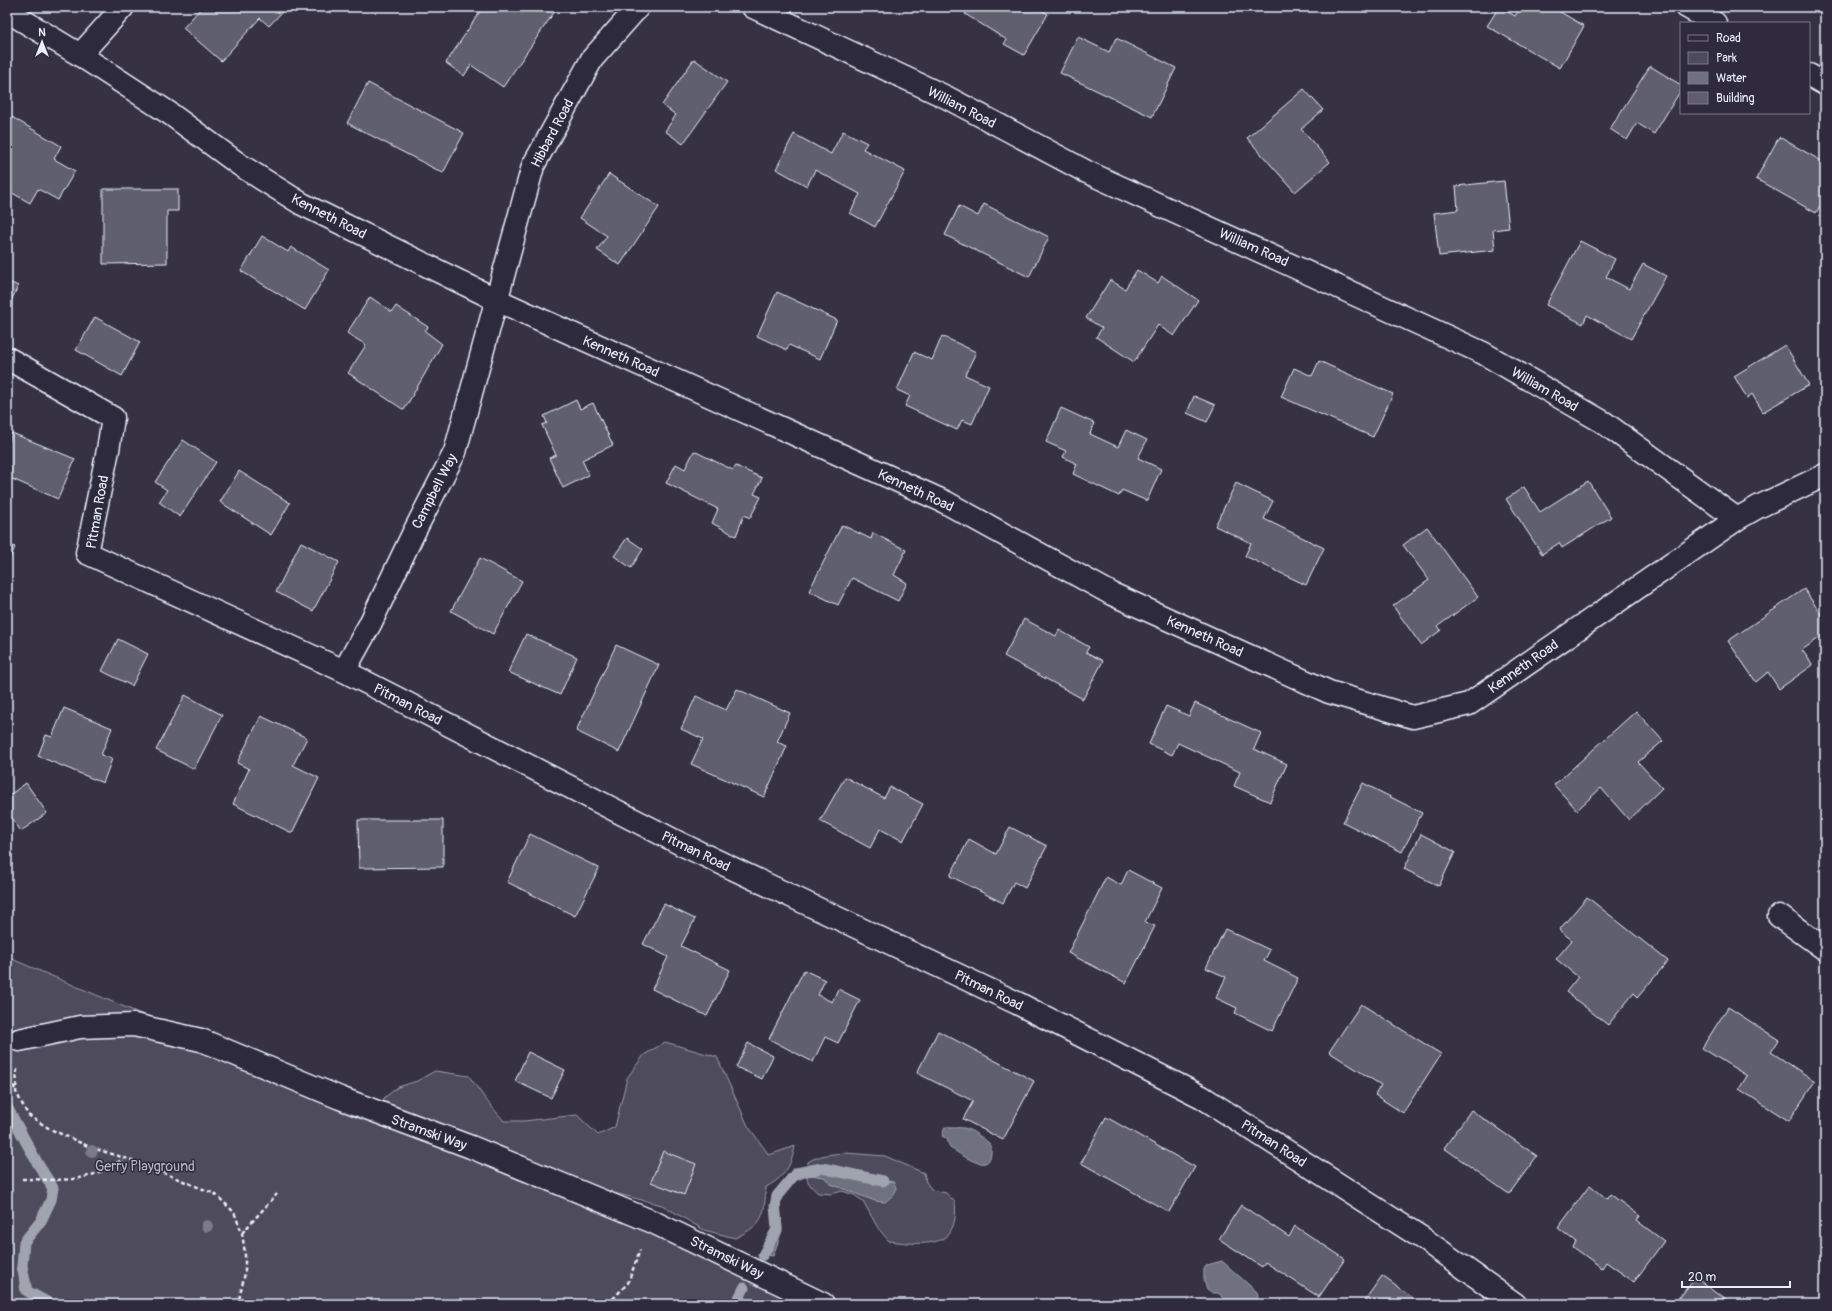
<svg xmlns="http://www.w3.org/2000/svg" width="1832" height="1311" viewBox="0 0 1832 1311" font-family="Pangolin,sans-serif">
	<style>
		.green { fill: #4d4b5c; stroke: #9a9eaa }
		.water { fill: #70717f; stroke: #a0a4af }
		.lines { fill: none; stroke-linecap: round; stroke-linejoin: round }
		.stream { stroke: #a0a4af; stroke-width: 11 }
		.building { fill: #605e6e; stroke: #e8f1f8 }
		.street-casing { stroke: #e8f1f8; stroke-width: 25 }
		.path { stroke: #e8f1f8; stroke-width: 2.5; stroke-dasharray: 4 3; stroke-linecap: butt }
		.street { stroke: #2f2a3d; stroke-width: 22 }
		.tree { fill: #7a7b89 }
		.labels { text-anchor: middle; stroke-width: 3; stroke-linejoin: round; paint-order: stroke }
		.street-label { font-size: 14px; fill: #e8f1f8; stroke: #2f2a3d }
		.park-label { font-size: 14px; fill: #b2b7c1; stroke: #2f2a3d }
	</style>
	<rect width="100%" height="100%" fill="#363244"/>
	<filter id="ink" filterUnits="userSpaceOnUse"><feTurbulence type="fractalNoise" baseFrequency=".025" numOctaves="2"/><feDisplacementMap in="SourceGraphic" scale="8" xChannelSelector="R" yChannelSelector="G"/><feConvolveMatrix kernelMatrix="1 2 1 2 8 2 1 2 1" color-interpolation-filters="sRGB"/></filter>
	<g filter="url(#ink)">
		<path class="green" d="M7,957L381,1116L384,1098L398,1087L417,1081L435,1071L469,1076L486,1100L504,1121H524L577,1115L598,1135L615,1127L627,1078L644,1055L665,1042L717,1057L748,1126L769,1155L795,1146C791,1166 785,1177 766,1187C764,1217 764,1224 735,1238L704,1230L662,1205L614,1193L591,1205L817,1304H7Z
			M845,1153L885,1156L924,1173L926,1182L932,1190L946,1193L955,1202C956,1212 956,1224 949,1233C939,1248 905,1243 889,1241L878,1228L863,1201L854,1195L842,1191L831,1194L818,1193C806,1182 805,1179 808,1162C818,1155 832,1154 845,1153Z"/>
		<path class="water" d="M7,1107L53,1188L51,1200L41,1221L24,1242L22,1266L27,1291L51,1304H41L21,1293L18,1265L21,1239L35,1221L46,1199L48,1190L7,1114Z
			M945,1127C952,1129 957,1127 964,1128C972,1130 985,1139 991,1145C994,1179 966,1157 950,1148L947,1139L942,1136Z
			M822,1168L848,1175L894,1182L896,1188L892,1196L885,1202L875,1201L831,1184L824,1177L810,1175L795,1181L780,1199L782,1231L773,1256L763,1255L777,1229L775,1206L777,1196L795,1175L809,1170Z
			M1222,1261L1257,1292L1258,1297L1255,1304H1232L1218,1293H1213L1207,1289L1204,1281V1269L1207,1265Z
			M744,1288L748,1289L741,1304H736Z"/>
		<g class="lines">
			<path class="stream" d="M7,1107L38,1164L53,1188L51,1200L41,1221L24,1242L22,1266L27,1291L51,1304
				M763,1255L777,1229L775,1206L777,1196L796,1173L822,1168L883,1181
				M736,1304L744,1288"/>
		</g>
		<path class="building" d="M202,7H278L283,11L269,26L260,18L221,61L183,28Z
			M483,7L557,8L503,87L471,65L464,76L446,63Z
			M969,7H1036L1048,14L1024,55L1004,44L1007,40L965,14Z
			M1499,7L1515,16L1521,7H1552L1584,26L1560,68L1487,26Z
			M1078,37L1109,52L1116,38L1176,68L1152,117L1060,73Z
			M694,59L727,82L683,144L665,131L676,115L662,105Z
			M1650,66L1681,85V90L1654,134L1637,123L1627,140L1610,129Z
			M368,83L464,133L443,173L347,123Z
			M1304,89L1323,110L1301,129L1330,162L1295,192L1247,138Z
			M10,116L61,146L54,159L75,171L58,200L38,189L30,203L7,190V121Z
			M843,131L867,143L863,149L905,171L875,227L850,213L860,194L815,170L807,186L776,169L794,134L831,154Z
			M1779,137L1825,163V197L1816,213L1756,179Z
			M609,174L659,207L620,265L597,250L607,236L580,218Z
			M1504,181L1509,228L1493,230L1495,250L1439,256L1434,213L1458,210L1456,186Z
			M103,189H178V211H167V263L103,264Z
			M984,204L1049,237L1029,277L945,235L959,206L978,216Z
			M262,236L288,252L291,247L329,270L305,310L241,271Z
			M1580,241L1615,259L1606,277L1629,289L1643,264L1666,276L1631,339L1587,315L1583,324L1546,305Z
			M1137,270L1158,283L1162,276L1198,300L1174,336L1158,325L1134,362L1096,337L1102,328L1086,318L1110,280L1125,289Z
			M7,281L18,286L7,310Z
			M777,292L837,320L820,359L789,345L787,350L757,336Z
			M370,297L392,312L396,306L428,327L425,331L442,344L404,410L348,373L366,345L347,333Z
			M95,317L140,342L122,376L76,350Z
			M942,336L976,352L965,375L989,386L972,424L962,420L957,430L905,406L910,396L897,390L914,352L932,360Z
			M1785,345L1809,385L1763,412L1752,394L1747,398L1734,376Z
			M1319,361L1393,394L1373,437L1281,397L1294,368L1312,376Z
			M1194,396L1215,405L1207,422L1187,413Z
			M576,400L580,409L593,403L613,445L582,460L589,475L563,488L549,458L556,455L542,425L547,423L544,416Z
			M1061,408L1094,423L1090,434L1118,447L1126,430L1147,440L1138,458L1161,469L1147,501L1122,490L1119,496L1073,474L1077,464L1063,457L1066,451L1046,442Z
			M12,433L75,459L58,499L10,478L7,486V447Z
			M183,440L216,462L180,517L159,502L167,490L155,482Z
			M694,451L733,470L736,466L762,478L754,494L761,497L750,518L744,515L736,536L712,523L718,509L666,483L676,464L685,469Z
			M239,471L290,503L271,535L220,502Z
			M1588,481L1611,517L1562,548L1559,543L1542,554L1506,499L1524,487L1540,512Z
			M1236,483L1273,501L1264,519L1324,548L1306,585L1245,556L1251,543L1215,526Z
			M842,525L871,539L873,533L906,550L894,575L907,583L898,601L852,578L838,605L809,591Z
			M1427,527L1478,597L1438,626L1441,630L1421,645L1393,606L1429,580L1403,545Z
			M627,538L643,549L631,568L614,556Z
			M301,542L339,562L313,611L276,592Z
			M7,544L15,547L7,565Z
			M480,558L522,581L493,634L451,611Z
			M1804,589L1825,620V634L1802,650L1813,665L1779,689L1768,672L1756,682L1728,641Z
			M1024,619L1056,636L1059,630L1089,647L1086,652L1103,661L1083,699L1004,656Z
			M526,634L577,657L560,695L508,672Z
			M118,639L148,654L132,686L102,671Z
			M616,645L659,665L619,752L576,731Z
			M737,689L790,713L777,742L787,746L764,797L691,764L703,739L681,729L696,696L726,710Z
			M185,695L222,715L194,769L156,750Z
			M1195,703L1261,733L1254,749L1287,764L1270,802L1234,786L1240,772L1178,743L1172,755L1149,744L1166,706L1189,716Z
			M64,708L112,728L101,755L112,759L103,783L38,756L46,735L52,737Z
			M1636,711L1663,741L1638,762L1662,788L1629,820L1601,788L1577,810L1554,785Z
			M261,716L307,738L293,765L319,778L292,833L233,804L249,769L237,763Z
			M845,777L884,798L890,787L923,804L903,841L880,829L870,848L820,821Z
			M26,783L47,813L21,831L7,812V797Z
			M1363,783L1422,813L1402,852L1343,822Z
			M358,820H443V867L359,868Z
			M1010,827L1047,846L1025,888L1014,882L1003,903L950,876L969,839L996,854Z
			M530,834L599,868L575,916L507,882Z
			M1421,834L1455,852L1439,886L1404,869Z
			M1128,870L1162,888L1145,922L1155,926L1126,983L1068,953L1106,877L1121,885Z
			M1587,897L1668,961L1638,997L1634,993L1608,1025L1566,992L1578,977L1556,959L1572,940L1559,930Z
			M664,904L695,919L681,946L730,970L707,1016L652,989L668,957L643,944Z
			M1225,929L1270,950L1264,961L1298,978L1272,1031L1235,1013L1237,1008L1216,998L1226,977L1206,968Z
			M804,970L825,980L818,995L832,1002L838,989L860,1000L838,1043L825,1037L813,1062L769,1039Z
			M1361,1004L1441,1054L1403,1113L1375,1095L1381,1085L1329,1052Z
			M1728,1007L1779,1040L1771,1052L1815,1081L1789,1121L1739,1089L1747,1076L1702,1048Z
			M938,1031L1034,1081L1003,1140L963,1119L973,1101L917,1073Z
			M748,1043L773,1056L762,1079L736,1067Z
			M528,1052L565,1070L551,1098L515,1081Z
			M1471,1110L1537,1156L1509,1194L1444,1148Z
			M1106,1117L1195,1167L1169,1212L1081,1163Z
			M663,1151L696,1164L684,1195L651,1182Z
			M1590,1185L1607,1199L1610,1194L1640,1216L1637,1221L1664,1241L1634,1282L1606,1262L1602,1268L1573,1247L1576,1242L1558,1228Z
			M1241,1205L1289,1237L1295,1226L1345,1259L1319,1297L1265,1262L1262,1267L1219,1239Z
			M1382,1276L1414,1299L1411,1304H1362Z
			M1695,1276L1731,1304H1674Z"/>
		<g class="lines">
			<defs>
				<path id="street" d="M753,7L946,97L1087,172L1483,353L1603,422L1737,519
					M1687,7L1715,23
					M7,11L80,55L169,113L240,165L302,204L497,300L945,502L1112,594L1329,692L1413,717L1469,704L1737,519L1758,507L1825,475
					M80,55L123,7
					M1809,75L1825,84
					M7,358L113,418L108,450L87,553L344,671L681,844L1017,1003L1202,1097L1422,1238L1515,1304
					M344,671L370,624L413,534L455,452L533,166L592,59L638,7
					M1779,916L1825,949
					M19,1040L80,1027L134,1025L201,1040L340,1098L471,1147L653,1222L823,1304"/>
			</defs>
			<use href="#street" class="street-casing"/>
			<path class="path" d="M17,1069L16,1092L28,1115L50,1129L92,1148L132,1160L215,1194L234,1212L242,1233L245,1253V1273L238,1304
				M7,1073L16,1091
				M22,1179C47,1179 73,1183 97,1173C106,1170 115,1163 124,1159
				M242,1233L277,1194
				M608,1304L628,1283L640,1250"/>
			<use href="#street" class="street"/>
		</g>
		<g class="tree">
			<circle cx="92" cy="1151" r="6"/>
			<circle cx="207" cy="1226" r="6"/>
		</g>
	</g>
	<g class="labels">
		<g class="street-label">
			<text transform="translate(962 107) rotate(27)" y="5">William Road</text>
			<text transform="translate(552 133) rotate(-62)" y="5">Hibbard Road</text>
			<text transform="translate(329 216) rotate(27)" y="5">Kenneth Road</text>
			<text transform="translate(1254 247) rotate(24)" y="5">William Road</text>
			<text transform="translate(621 356) rotate(24)" y="5">Kenneth Road</text>
			<text transform="translate(1545 389) rotate(30)" y="5">William Road</text>
			<text transform="translate(916 490) rotate(25)" y="5">Kenneth Road</text>
			<text transform="translate(434 491) rotate(-63)" y="5">Campbell Way</text>
			<text transform="translate(97 512) rotate(-80)" y="5">Pitman Road</text>
			<text transform="translate(1205 636) rotate(24)" y="5">Kenneth Road</text>
			<text transform="translate(1523 666) rotate(-35)" y="5">Kenneth Road</text>
			<text transform="translate(408 704) rotate(27)" y="5">Pitman Road</text>
			<text transform="translate(696 851) rotate(26)" y="5">Pitman Road</text>
			<text transform="translate(989 990) rotate(26)" y="5">Pitman Road</text>
			<text transform="translate(429 1132) rotate(20)" y="5">Stramski Way</text>
			<text transform="translate(1274 1143) rotate(33)" y="5">Pitman Road</text>
			<text transform="translate(727 1257) rotate(26)" y="5">Stramski Way</text>
		</g>
		<g class="park-label">
			<text x="145" y="1171">Gerry Playground</text>
		</g>
	</g>
	<rect width="1832" height="1311" fill="none" stroke="#2f2a3d" stroke-width="24"/>
	<rect x="12" y="12" width="1808" height="1287" fill="none" stroke="#e8f1f8" stroke-width="1.5" filter="url(#ink)"/>
	<rect x="1680" y="22" width="130" height="92" fill="#2f2a3d" stroke="#797a88"/>
	<rect x="1688" y="35" width="20" height="6" fill="#2f2a3d" stroke="#797a88"/>
	<text x="1716" y="42" font-size="12" fill="#e8f1f8">Road</text>
	<rect x="1688" y="52" width="20" height="12" fill="#4d4b5c" stroke="#797a88"/>
	<text x="1716" y="62" font-size="12" fill="#e8f1f8">Park</text>
	<rect x="1688" y="72" width="20" height="12" fill="#70717f" stroke="#797a88"/>
	<text x="1716" y="82" font-size="12" fill="#e8f1f8">Water</text>
	<rect x="1688" y="92" width="20" height="12" fill="#605e6e" stroke="#797a88"/>
	<text x="1716" y="102" font-size="12" fill="#e8f1f8">Building</text>
	<g transform="translate(42 42)" stroke="#2f2a3d" stroke-width="3" paint-order="stroke">
	<path d="M0-3L7 15L0 10L-7 15Z" fill="#e8f1f8"/>
	<text y="-6" font-size="11" font-weight="bold" text-anchor="middle" fill="#e8f1f8">N</text>
	</g>
	<path d="M1682 1281v6h108v-6" fill="none" stroke="#e8f1f8" stroke-width="2"/>
	<text x="1688" y="1281" font-size="12" fill="#e8f1f8" stroke="#2f2a3d" stroke-width="3" paint-order="stroke">20 m</text>
</svg>
